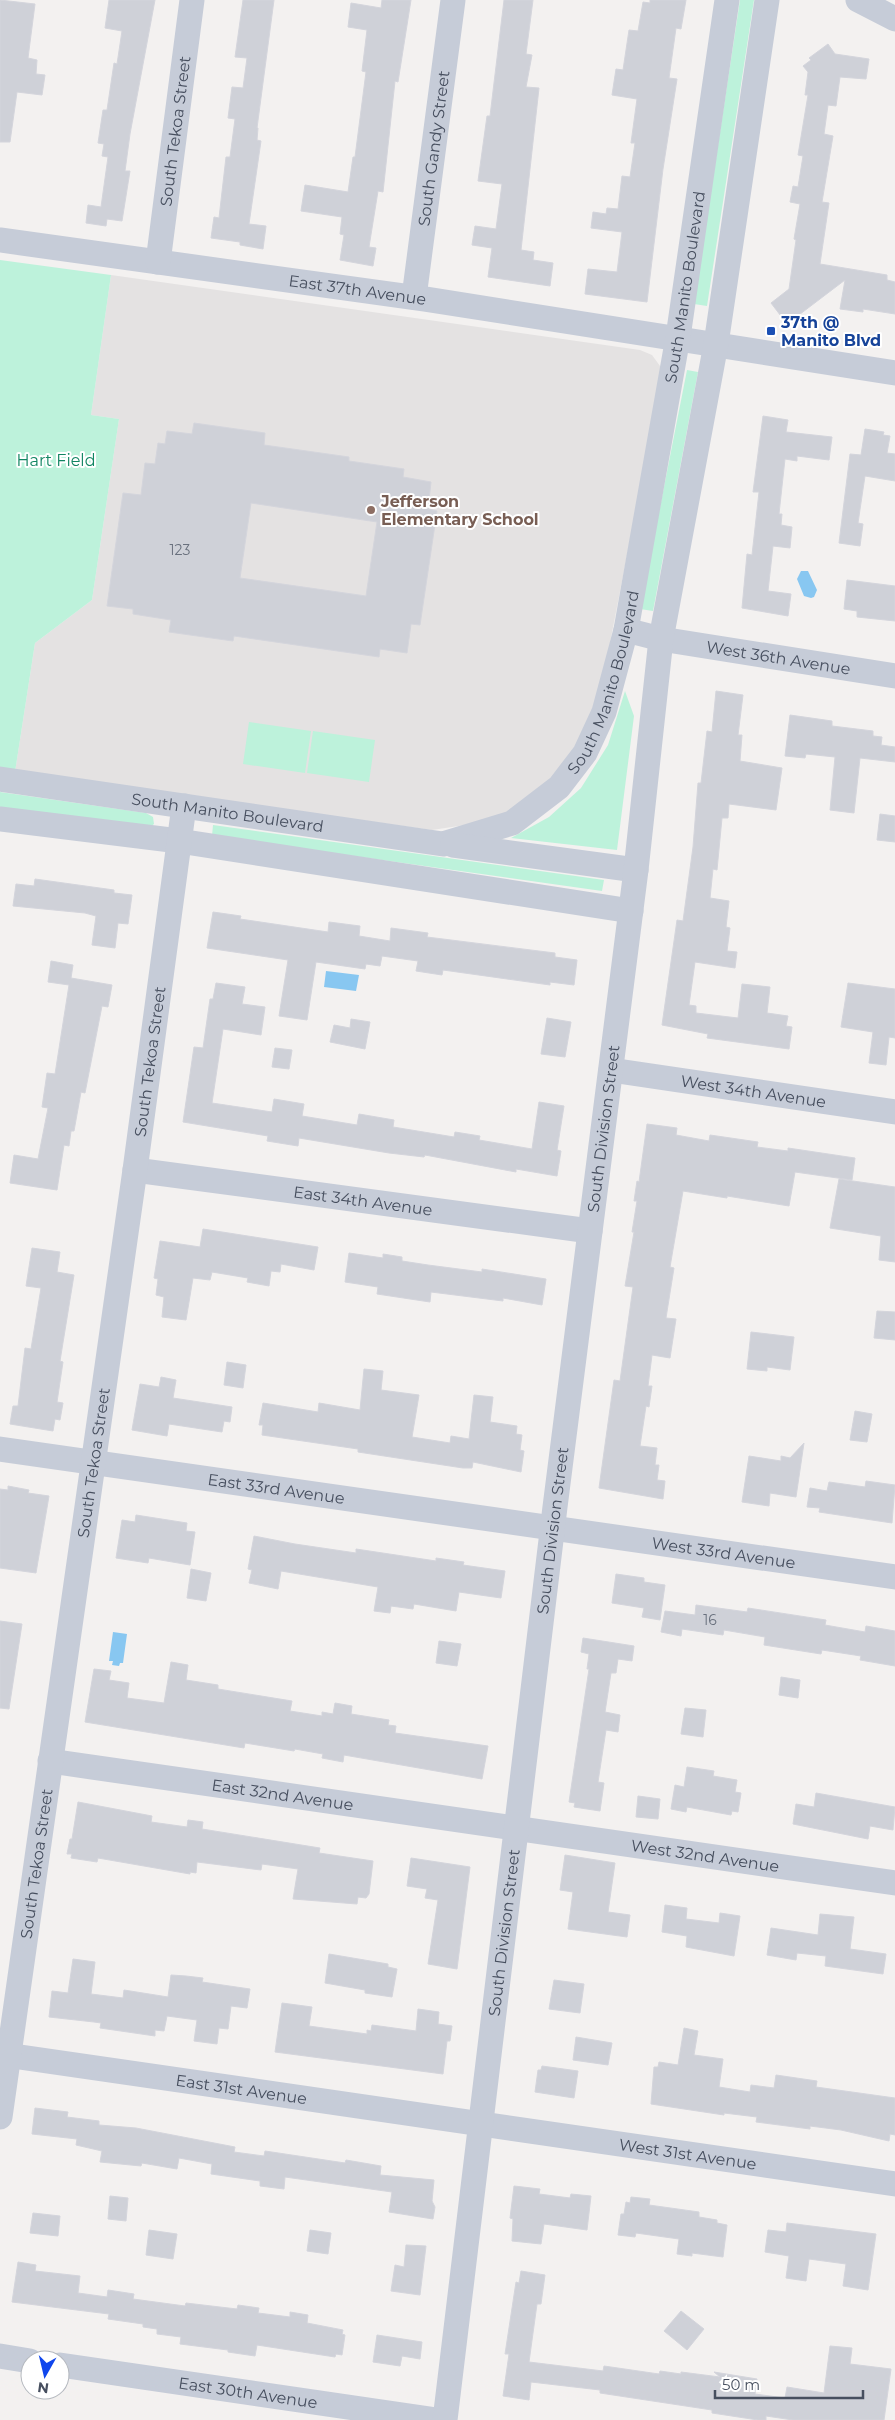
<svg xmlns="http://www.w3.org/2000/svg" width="895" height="2420" viewBox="0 0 895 2420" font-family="Montserrat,sans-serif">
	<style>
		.education { fill: #e4e2e2 }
		.green { fill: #bdf2db }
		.water { fill: #88c7f1 }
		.building { fill: #cfd1d8; stroke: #d4d5dc; fill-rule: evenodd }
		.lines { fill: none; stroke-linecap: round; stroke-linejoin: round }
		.minor { stroke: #c6ccd8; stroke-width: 25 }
		.transit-dot { fill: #1a4fb4; stroke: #fff; stroke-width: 2 }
		.education-dot { fill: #8d6e63; stroke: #fff; stroke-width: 2 }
		.labels { text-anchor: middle; stroke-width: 4; stroke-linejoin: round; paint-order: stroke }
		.number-label { font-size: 14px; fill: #69707d }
		.street-label { font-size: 16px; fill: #474f5f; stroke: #fff }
		.transit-label { font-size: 16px; font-weight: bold; fill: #164399; stroke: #fff; text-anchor: start }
		.park-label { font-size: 16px; fill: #128562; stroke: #fff }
		.education-label { font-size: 16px; font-weight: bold; fill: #785e54; stroke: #fff; text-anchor: start }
	</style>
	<rect width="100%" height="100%" fill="#f3f1f0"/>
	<path class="education" d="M111,275L640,350L652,355L660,366L661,380L596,715L562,772L528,803L485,822L432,830L15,772L35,643L92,600L119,419L91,415Z"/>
	<path class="green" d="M740,0H754L707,306L694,304Z
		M0,260L111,275L91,415L119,419L92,600L35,643L15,772L0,769Z
		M687,370L698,372L653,611L640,609Z
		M625,691L634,716L617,850L511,838L549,817L581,788L608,745Z
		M249,722L311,731L305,773L243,764Z
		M313,731L375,740L369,782L307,773Z
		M0,792L146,813L153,817L154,824L149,828L0,808Z
		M213,825L604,880L602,891L212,836Z"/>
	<path class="water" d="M801,571H808L817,590L814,597L811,598L804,596L797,579Z
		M326,971L359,975L356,991L324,987Z
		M113,1632L127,1634L123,1663H120L119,1666L112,1665L113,1661H109Z"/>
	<path class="building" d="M0,0L35,4L28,58L37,60L36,74L45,75L42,95L17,92L10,142H0Z
		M109,0H155L130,134L125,171H130L122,221L107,219L106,226L86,223L88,205L101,207L108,157L102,156L104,144L98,143L103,110H107L114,63L117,64L122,31L105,28Z
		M243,0H274L257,128H258L257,140L261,141L249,224L266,226L263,249L240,245V242L211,238L214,217L219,218L226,157H230L235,119L228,118L232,87L243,88L247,58L235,57Z
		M382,0H411L398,82L395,81L383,192L378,191L369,247L376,248L373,266L340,260L344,235L340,234L342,217L301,211L305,185L348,192L353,157H355L366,72L362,71L367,30L348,27L351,3L381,8Z
		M504,0H533L526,54L532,55L526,87L539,88L521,250L534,252L533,260L553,263L550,286L488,277L492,248L472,245L475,226L496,229L502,184L478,181L487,116H490Z
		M650,0H686L681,29L676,28L669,78L677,79L663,169L647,302L585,294L588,269L617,272L622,232L591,228L593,212L606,214L607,208L618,209L622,176L630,177L635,143H631L637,99L612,95L616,69L623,70L629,30L638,31L643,2L650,3Z
		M828,44L835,54L869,59L866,79L840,77L836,106L828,105L824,134L833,136L822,202L829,203L820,264L887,275V280L895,282V314L863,309V312L840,309L845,280L787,324L771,303L789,289L796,240L794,239L800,204L790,202L793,186L798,187L803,156L798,155L808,95H805L808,72L803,66L811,60L809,58Z
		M763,416L788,420L786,432L832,437L829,460L797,456V461L785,459L779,514H782L781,525L792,527L790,548L773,546L768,591L791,594L788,616L742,608L747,554L752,555L759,492H753Z
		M194,423L265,433L264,445L349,457V461L404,469L403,477L431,482L428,509L437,511L420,625L411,624L407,653L380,649L379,657L234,636L233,641L169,632L171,620L133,614V609L107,606L123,493L141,495L145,463L155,464L158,443L165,444L167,431L192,434ZM251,503L377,522L366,596L240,578Z
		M865,429L884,432L883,435L890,436L887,453L895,454V481L865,476L858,523L863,524L860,546L839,543L850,454L861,455Z
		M847,580L895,586V621L857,617V611L844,609Z
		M716,691L743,695L738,735H742L740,761L782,768L776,810L729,804L728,818H722L717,870L713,869L710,898L729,901L726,927L730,928L727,951L737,952L735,968L695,962L689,1005L696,1006V1013L738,1018L742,984L770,987L767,1013L788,1016L786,1026L792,1027L789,1049L707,1038L708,1034L662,1025L677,920L683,921L693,847L698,783H701L707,731L712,732Z
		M790,715L832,721V726L873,731V736L882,737L881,745L895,747V762L860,758L854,813L830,810L835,757L806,754L805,758L785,756Z
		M880,814L895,816V842L877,840Z
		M35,879L114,890V893L132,895L128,924L118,923L115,948L92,945L96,916L85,913L13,906L16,884L34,886Z
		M213,912L241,916L240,919L328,932L329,922L360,926L359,936L390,941L391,928L428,933L427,937L555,953V957L577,960L574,985L550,982V985L443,970L442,975L416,971L418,961L382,956L380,966L366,964L365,969L316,962L307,1020L279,1016L288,960L207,948Z
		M51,961L73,965L71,978L112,985L108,1007L102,1006L85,1093L81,1092L74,1131H71L69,1146L64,1145L57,1190L10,1183L14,1155L38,1159L48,1108L42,1107L47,1073L55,1074L69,985L48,982Z
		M216,983L245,987L242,1004L265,1007L261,1035L223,1029L212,1103L272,1112L274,1099L304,1104L302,1116L357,1125L359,1114L394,1120L393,1127L454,1137L455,1132L480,1136L479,1140L532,1149L539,1102L564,1106L557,1150L561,1151L557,1176L516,1169V1172L425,1155L424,1157L389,1153L299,1138L298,1146L267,1141L268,1136L183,1122L194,1047L203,1048L210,999H213Z
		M848,983L895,989V1038L889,1037L886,1065L869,1063L873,1032L841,1027Z
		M547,1018L571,1022L565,1057L541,1054Z
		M351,1019L370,1022L365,1049L330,1042L334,1025L350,1028Z
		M275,1048L292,1050L289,1069L272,1067Z
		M647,1124L677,1128L676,1135L709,1141L710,1135L758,1142L757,1147L788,1151V1148L855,1158L852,1180L795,1172L789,1206L727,1196V1198L683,1191L670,1267L674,1268L666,1318L676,1319L670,1358L652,1355L648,1386H652L649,1407L646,1406L640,1446L657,1448L655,1465H659L657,1480L665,1481L663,1499L599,1488L614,1380L620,1381L633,1287L625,1286L634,1232H632L637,1201H634L637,1181L639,1182Z
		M839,1179L895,1187V1262L879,1260L881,1236L830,1228Z
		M203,1229L318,1247L314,1270L281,1264L280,1272L271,1271L269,1286L247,1282L248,1278L212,1272L210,1280L193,1278L186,1320L162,1317L164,1297L156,1295L158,1279L154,1278L160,1241L200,1247Z
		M32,1248L60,1252L57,1272L74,1275L60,1361L63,1362L57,1402L63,1403L60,1420L55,1419L53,1431L10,1424L13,1406H18L25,1348L31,1349L41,1288L26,1286Z
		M349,1253L383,1258V1254L402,1257V1261L428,1265L482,1272V1269L546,1279L542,1305L503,1298V1301L431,1292L430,1302L377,1294L378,1287L345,1282Z
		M877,1311L895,1312V1340L874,1338Z
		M751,1332L794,1337L790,1370L767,1367V1371L747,1369Z
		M227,1362L246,1365L243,1388L224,1385Z
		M364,1369L383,1371L381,1390L419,1395L412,1437L450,1443L451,1436L469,1439L474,1395L493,1397L490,1422L517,1426L516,1434L522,1435L520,1450L524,1451L521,1472L473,1462L472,1468H463L358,1452V1449L262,1435L263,1425H259L263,1403L318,1412L319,1403L360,1410Z
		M161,1377L176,1380L173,1398L232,1407L230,1422L224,1421L222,1432L169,1424L167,1436L132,1430L140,1384L159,1387Z
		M855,1411L872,1414L867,1442L850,1440Z
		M804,1443L796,1497L770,1493L769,1506L742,1502L749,1456L781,1461V1456L790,1458Z
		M866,1481L895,1485L892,1523L819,1512L820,1508L807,1507L810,1488L827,1491L829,1482L865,1487Z
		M8,1486L29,1490L28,1493L49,1496L36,1573L0,1568V1489L8,1490Z
		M136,1515L187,1523L186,1531L195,1532L190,1565L149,1558L148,1563L116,1558L122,1520L135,1522Z
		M254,1536L295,1544L356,1553V1549L436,1561V1558L464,1562L463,1565L505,1571L501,1598L459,1592L456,1611L414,1604L413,1609L391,1606L390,1613L374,1611L378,1587L281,1571L278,1589L249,1583L252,1570L248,1569Z
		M191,1569L211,1573L206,1601L187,1598Z
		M616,1574L644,1578V1582L665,1585L660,1620L642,1617L644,1608L612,1603Z
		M696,1605L747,1612L748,1608L826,1620L825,1625L865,1632L866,1626L895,1631V1666L860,1660L861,1656L822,1650L821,1654L764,1645L765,1637L724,1630L723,1635L682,1629L681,1636L661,1632L665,1611L695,1615Z
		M0,1621L22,1624L9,1709L0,1708Z
		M583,1638L634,1646L632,1661L618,1659L616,1673H611L605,1712L620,1715L618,1732L606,1730L598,1782L604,1783L600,1811L574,1807L575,1803L569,1802L589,1669H587L589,1654L581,1652Z
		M439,1641L461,1644L457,1666L436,1663Z
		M171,1662L188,1665L186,1680L218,1685V1689L292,1701L290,1711L322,1716V1712L333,1714L335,1703L352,1706L351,1714L389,1720L388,1725L396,1726L395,1733L488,1746L482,1779L344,1755L343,1762L322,1758L323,1754L295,1749L294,1751L245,1743L244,1748L85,1722L94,1669L111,1671L109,1680L129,1683L127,1698L164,1703Z
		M781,1677L800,1680L798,1698L779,1695Z
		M685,1708L706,1710L703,1737L681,1734Z
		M687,1767L714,1771L713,1776L737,1780L735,1792L741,1793L738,1812L732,1811L731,1815L687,1807L686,1812L671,1809L675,1785L684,1787Z
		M816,1793L895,1807L893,1830L870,1826L868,1839L793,1824L796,1804L814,1807Z
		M638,1796L660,1799L658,1819L636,1817Z
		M78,1802L152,1816L151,1822L187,1827L188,1820L203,1822L202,1829L320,1848L319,1853L373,1861L369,1894L366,1898L358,1897L357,1904L293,1899L298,1869L262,1864L261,1870L197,1862L196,1873L190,1872V1874L98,1858L97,1862L71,1858L72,1854H67L70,1839H72Z
		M565,1855L615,1863L608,1912L630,1915L627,1937L568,1929L573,1892L560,1890Z
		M411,1858L470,1867L457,1969L428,1964L438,1900L425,1898L427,1889L407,1886Z
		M665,1905L687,1908L686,1919L719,1923L720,1913L740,1916L734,1956L686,1947L687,1936L662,1932Z
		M820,1914L854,1917L850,1949L886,1954L883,1974L825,1966L826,1956L797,1953L796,1960L767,1955L771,1928L818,1935Z
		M329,1954L388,1964V1967L397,1969L392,1997L365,1993V1990L325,1983Z
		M73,1959L95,1962L91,1994L123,1998L124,1990L168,1997L171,1975L186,1976L203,1978L202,1982L250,1989L247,2008L231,2006L228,2029L219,2028L217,2044L194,2041L197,2020L167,2016L164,2031L155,2030V2036L100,2028L101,2023L94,2022L49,2017L52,1991L68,1993Z
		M554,1980L584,1984L580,2013L549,2009Z
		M282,2003L312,2007L309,2026L367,2034V2030L371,2031L372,2025L416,2031L418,2009L439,2012L438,2024L452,2026L450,2041H447L443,2074L275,2052Z
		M684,2028L698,2031L694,2055L723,2059L719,2087L750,2092L751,2085L774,2088L776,2075L817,2081L816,2087L895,2098V2135L890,2134L889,2141L841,2130L810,2126V2129L756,2122L757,2117L724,2113V2115L651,2104L654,2067H658L659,2062L678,2065Z
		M576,2037L612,2043L608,2065L573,2060Z
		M542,2066L578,2071L574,2098L535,2092L538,2070H541Z
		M35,2108L68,2112L67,2117L99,2121V2125L136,2128L235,2147L234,2152L264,2156L265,2151L345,2163L346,2160L381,2166L380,2175L434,2180L432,2201L435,2207L433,2219L389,2212L392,2192L285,2177L284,2189L260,2186V2181L211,2174L212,2164L179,2158L177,2169L142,2163L141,2166L100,2162L102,2151L76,2145L77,2139L32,2134Z
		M514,2186L540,2189L539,2194L570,2198L571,2194L591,2196L587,2230L544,2224L541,2244L512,2241L513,2219L510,2218Z
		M110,2196L128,2198L126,2221L108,2219Z
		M631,2197L650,2199L649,2205L699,2212V2217L717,2220V2223L727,2225L723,2257L692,2253V2256L677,2254L679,2239L636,2233L635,2237L618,2235L621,2214H624L626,2202L630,2203Z
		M33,2213L60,2216L58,2236L30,2233Z
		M787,2223L876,2234L868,2290L843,2286L846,2264L809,2259L806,2281L786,2278L789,2256L765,2252L768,2230L786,2232Z
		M149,2230L177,2234L173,2259L146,2255Z
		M310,2230L331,2233L328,2254L307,2251Z
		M406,2245L426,2246L420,2295L391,2291L395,2265L404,2267Z
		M18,2262L36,2265L35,2271L80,2276L78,2293L107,2297L108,2290L134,2294L133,2299L185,2306L186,2303L237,2309L238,2305L259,2308L258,2313L290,2317V2312L308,2315L307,2323L343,2330L342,2334L345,2335L342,2355L336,2354L335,2357L257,2345L255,2356L228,2352V2350L180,2344L181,2337L157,2334V2329L143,2327V2324L108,2319L109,2314L12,2302Z
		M521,2271L545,2275L541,2304H537L529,2362L603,2371L604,2366L659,2374L660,2371L681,2374V2372L720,2377L714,2372L757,2379L755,2394L785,2398L787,2387L824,2393L830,2346L852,2348L850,2364L891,2369L884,2420H793L766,2416V2420H758L712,2413V2410L600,2393V2390L531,2382L529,2400L503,2396L509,2354H505L516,2282L519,2283Z
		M681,2311L704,2329L687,2350L664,2331Z
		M377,2335L422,2342L420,2359L402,2356L400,2366L373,2362Z"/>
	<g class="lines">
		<g class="minor">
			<path d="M858,0L895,19"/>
			<path id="s1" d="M0,240L425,299L895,373"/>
			<path id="s2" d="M158,262L192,0"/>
			<path id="s3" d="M414,297L453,0"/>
			<path id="s4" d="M626,630L661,639L895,676"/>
			<path id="s5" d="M0,779L443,844L512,823L559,787L585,753L604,712L626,630L678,337L727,0"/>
			<path d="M0,819L179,841L631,911"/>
			<path d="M453,845L636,870"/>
			<path id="s6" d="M611,1070L895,1112"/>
			<path id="s7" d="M135,1170L590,1231"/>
			<path id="s8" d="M0,1449L895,1577"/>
			<path id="s9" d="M50,1761L895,1883"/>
			<path id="s10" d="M0,2054L895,2184"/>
			<path id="s11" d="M0,2117L135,1170L184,806"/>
			<path d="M0,2356L30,2361"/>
			<path id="s12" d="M60,2365L437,2420"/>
			<path id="s13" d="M445,2420L555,1507L636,870L661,639L716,344L767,0"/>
		</g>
	</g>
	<rect class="transit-dot" x="766" y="326" width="10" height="10" rx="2.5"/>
	<circle class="education-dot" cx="371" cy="510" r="5"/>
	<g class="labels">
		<g class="number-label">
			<text x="180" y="555">123</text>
			<text x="710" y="1625">16</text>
		</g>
		<g class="street-label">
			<text dy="6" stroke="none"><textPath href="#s2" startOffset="132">South Tekoa Street</textPath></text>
			<text dy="6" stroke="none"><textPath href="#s3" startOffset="150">South Gandy Street</textPath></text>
			<text dy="6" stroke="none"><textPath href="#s5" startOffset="1100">South Manito Boulevard</textPath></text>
			<text dy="6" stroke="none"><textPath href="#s1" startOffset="361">East 37th Avenue</textPath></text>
			<text dy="6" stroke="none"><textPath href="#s4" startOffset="155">West 36th Avenue</textPath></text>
			<text dy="6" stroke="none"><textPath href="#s5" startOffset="695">South Manito Boulevard</textPath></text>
			<text dy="6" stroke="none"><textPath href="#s5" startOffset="230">South Manito Boulevard</textPath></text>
			<text dy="6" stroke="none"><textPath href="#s11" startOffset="1066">South Tekoa Street</textPath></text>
			<text dy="6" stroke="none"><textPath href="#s6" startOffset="144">West 34th Avenue</textPath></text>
			<text dy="6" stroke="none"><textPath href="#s13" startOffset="1301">South Division Street</textPath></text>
			<text dy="6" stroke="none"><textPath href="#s7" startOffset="230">East 34th Avenue</textPath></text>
			<text dy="6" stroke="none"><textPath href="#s11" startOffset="661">South Tekoa Street</textPath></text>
			<text dy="6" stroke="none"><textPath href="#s8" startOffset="279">East 33rd Avenue</textPath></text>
			<text dy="6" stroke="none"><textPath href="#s13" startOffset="896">South Division Street</textPath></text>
			<text dy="6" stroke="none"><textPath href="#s8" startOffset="731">West 33rd Avenue</textPath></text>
			<text dy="6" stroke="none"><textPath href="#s9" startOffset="235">East 32nd Avenue</textPath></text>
			<text dy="6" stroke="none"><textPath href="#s9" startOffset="662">West 32nd Avenue</textPath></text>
			<text dy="6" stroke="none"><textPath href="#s11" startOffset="256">South Tekoa Street</textPath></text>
			<text dy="6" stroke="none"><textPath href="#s13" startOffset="491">South Division Street</textPath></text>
			<text dy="6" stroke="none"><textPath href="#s10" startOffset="244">East 31st Avenue</textPath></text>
			<text dy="6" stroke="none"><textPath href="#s10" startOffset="695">West 31st Avenue</textPath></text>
			<text dy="6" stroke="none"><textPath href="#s12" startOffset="190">East 30th Avenue</textPath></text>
		</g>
		<g class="transit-label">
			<text x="781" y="328">37th @<tspan x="781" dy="18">Manito Blvd</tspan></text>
		</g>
		<g class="park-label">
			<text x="56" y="466">Hart Field</text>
		</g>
		<g class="education-label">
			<text x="381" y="507">Jefferson<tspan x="381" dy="18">Elementary School</tspan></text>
		</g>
	</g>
	<g transform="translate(45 2375) rotate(188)"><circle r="24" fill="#ffffff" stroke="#b5b9bf"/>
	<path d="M0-4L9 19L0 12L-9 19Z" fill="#1046ed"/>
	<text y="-8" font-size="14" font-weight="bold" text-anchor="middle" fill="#474f5f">N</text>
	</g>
	<path d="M715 2390v8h148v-8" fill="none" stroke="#474f5f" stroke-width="2.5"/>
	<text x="722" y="2390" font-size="15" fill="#474f5f" stroke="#ffffff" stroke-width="4" paint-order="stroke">50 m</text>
</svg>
